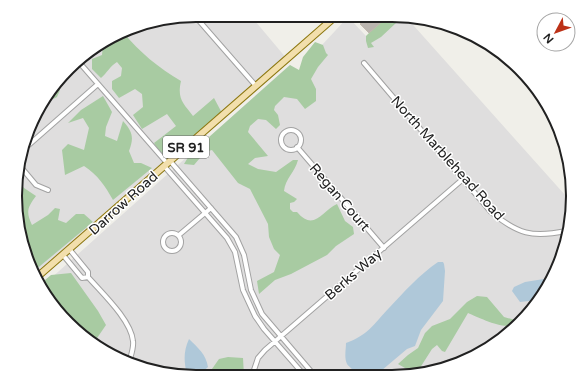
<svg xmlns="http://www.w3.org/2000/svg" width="588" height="392" viewBox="0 0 588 392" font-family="'Varela Round',sans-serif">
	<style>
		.residential { fill: #dfdede }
		.forest { fill: #a8cba2 }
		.water { fill: #afc8d9 }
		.building { fill: #bab5af; stroke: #c1b9ad }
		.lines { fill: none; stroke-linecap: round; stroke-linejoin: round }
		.lane-casing { stroke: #a2a2a2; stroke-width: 4 }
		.street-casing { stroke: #a2a2a2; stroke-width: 6 }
		.primary-casing { stroke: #8d7811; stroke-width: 8 }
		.lane { stroke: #fff; stroke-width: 2 }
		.street { stroke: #fff; stroke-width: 4 }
		.primary { stroke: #f2dfac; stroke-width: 6 }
		.labels { text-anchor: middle; stroke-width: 3; stroke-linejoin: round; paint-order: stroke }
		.shield { fill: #fff; stroke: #646464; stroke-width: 1 }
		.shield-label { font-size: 13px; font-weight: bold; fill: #212121 }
		.street-label { font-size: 14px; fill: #212121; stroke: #fff }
		.rim { fill: none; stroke: #212121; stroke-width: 2 }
	</style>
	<rect width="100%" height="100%" fill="#f0efe9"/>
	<path class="residential" d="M196,15H250L287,59L36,279L19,232L15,184L29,127L53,86L95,46L138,25Z
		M399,16L406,17L565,195L572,189L563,254L528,316L472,358L404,377L172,375L116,358L76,332L40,288L290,65L301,78L322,45L348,17L366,36L371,43Z"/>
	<path class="forest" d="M386,16L407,17L396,23L381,37L371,43L374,47L368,48L366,41V36Z
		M123,32C139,52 159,68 181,81C177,99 183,103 193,116L214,98L223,115L167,163L154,143L176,126L167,114L142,129L133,115L143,107L142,94L135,89L119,98L112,89V81L121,76L122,68L117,62C110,66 107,73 101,78L92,69V59L102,55L103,45L101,43Z
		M315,42L323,45L326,53L328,55L318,67L311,79L316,89V101L305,109L297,99L284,97L275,106L274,110L278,115L280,125L276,129L266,120L258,119L250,126L248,132L268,156L255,158L248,164L258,169L276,172L293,160H298C295,172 285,179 284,191L297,199L294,202L290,203V209L293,212H297C314,232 322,211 337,204L345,221L353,227L354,234L336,246L327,255L291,274L275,280L259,294L257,281L274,272L280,255L274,249L269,237L268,224L250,189L238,183L212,150L205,152L194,165L184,164L190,154L290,65L299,70L303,57Z
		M56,83L60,90L57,97L53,99L47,94Z
		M103,96L112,112L106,127L105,136L117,141L123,121C133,132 134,138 129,151L134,163H141L152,168L113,200C105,186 98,175 84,166L65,175L62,150L68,144L84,150L89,128L83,118L68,123L81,110Z
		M17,178L24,188L36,196C27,208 26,212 32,225L48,215L55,208L60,209L58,220L66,223L76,214H84L93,222L34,271L19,232L17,201L19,198C15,192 15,185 17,178Z
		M71,273L98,311L106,325L95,341L97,346L76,332L39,285L51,275Z
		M477,296L487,297L504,317L515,320L514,324C505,331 478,317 468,313L445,352L442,351L437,345L432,349L418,371L405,368L398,364L408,355L418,348L425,333L432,326L450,319L467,302Z
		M228,357L243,358L244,376H207L219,359Z"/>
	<path class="water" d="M438,262H443L444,264L445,271L443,301L421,330L415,346L407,349L375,376H359C356,372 349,367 347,364C344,358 346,349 346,343C368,335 373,325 389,308C404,292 419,275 438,262Z
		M550,278L537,300L520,302L512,291L514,287L525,282Z
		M189,339C198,348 206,354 208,367L198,376L187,375C184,362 183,352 189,339Z"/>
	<path class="building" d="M369,16H381L384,20L369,33L360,24Z"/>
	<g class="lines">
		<defs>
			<path id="lane" d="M359,17L360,16"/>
			<path id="street" d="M194,15L256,86
				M78,61L167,163
				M364,63L491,212C518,234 532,238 566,231
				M281 140a10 10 0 1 1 20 0a10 10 0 1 1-20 0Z
				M297,147L384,248
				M23,150L98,84
				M170,161L236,237L244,255L251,290L262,314L315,376
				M20,166L36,185L48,190
				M164,166L227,238L235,252L243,290L255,316L264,329L305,376
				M163 242a9 9 0 1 1 18 0a9 9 0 1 1-18 0Z
				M179,235L211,208
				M63,255L82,278L88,277V272L70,250
				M88,277C102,293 131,320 133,341C134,348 131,355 129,362
				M252,376L258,358L265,350L463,179"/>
			<path id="primary" d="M36,278C136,191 236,103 336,16"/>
		</defs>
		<use href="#lane" class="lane-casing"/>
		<use href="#street" class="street-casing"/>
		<use href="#primary" class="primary-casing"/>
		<use href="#lane" class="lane"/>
		<use href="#street" class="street"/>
		<use href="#primary" class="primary"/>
	</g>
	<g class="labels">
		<rect class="shield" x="163" y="136" width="46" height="22" rx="3"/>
		<g class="shield-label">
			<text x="186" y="152">SR 91</text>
		</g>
		<g class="street-label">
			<text transform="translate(448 158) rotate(48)" y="5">North Marblehead Road</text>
			<text transform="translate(340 197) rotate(49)" y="5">Regan Court</text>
			<text transform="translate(123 203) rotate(-42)" y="5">Darrow Road</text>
			<text transform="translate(353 274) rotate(-41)" y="5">Berks Way</text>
		</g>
	</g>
	<path d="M0 0H588V392H0ZM196 22H392A174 174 0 0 1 566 196V196A174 174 0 0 1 392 370H196A174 174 0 0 1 22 196V196A174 174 0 0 1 196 22Z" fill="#fff" fill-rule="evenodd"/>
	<path class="rim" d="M196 22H392A174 174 0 0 1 566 196V196A174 174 0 0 1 392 370H196A174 174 0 0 1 22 196V196A174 174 0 0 1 196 22Z"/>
	<g transform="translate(556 32) rotate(229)"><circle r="19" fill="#ffffff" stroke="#a6a6a6"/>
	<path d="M0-3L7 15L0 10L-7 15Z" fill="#bc3117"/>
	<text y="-6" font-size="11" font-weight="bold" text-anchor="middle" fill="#212121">N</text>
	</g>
</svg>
